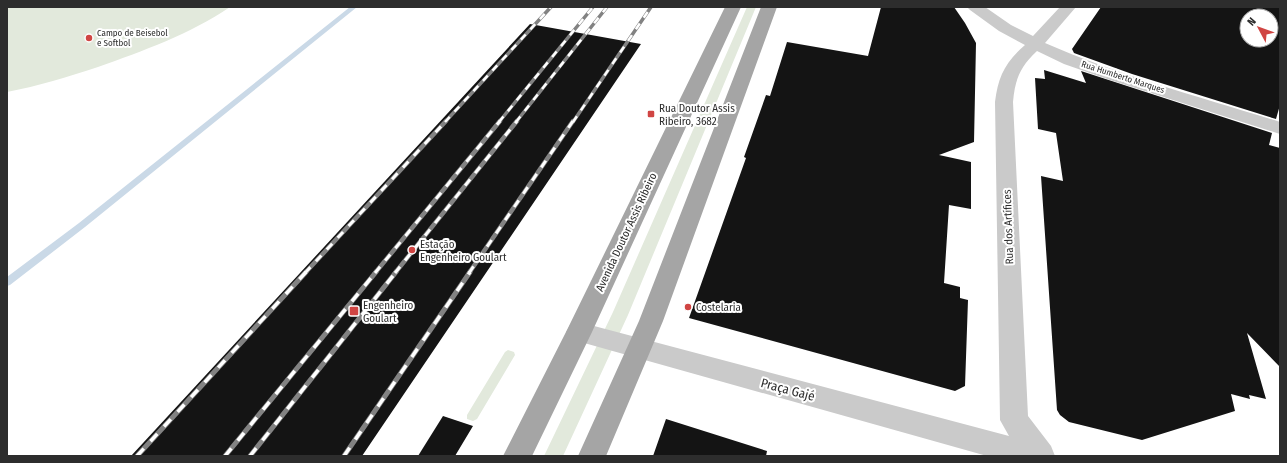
<svg xmlns="http://www.w3.org/2000/svg" width="1287" height="463" viewBox="0 0 1287 463" font-family="'Fira Sans Condensed',sans-serif">
	<style>
		.green { fill: #e2e9dc }
		.lines { fill: none; stroke-linecap: round; stroke-linejoin: round }
		.stream { fill: #cad9e7; fill-rule: evenodd }
		.building { fill: #141414; fill-rule: evenodd }
		.minor { fill: #cacaca; fill-rule: evenodd }
		.primary { fill: #a5a5a5; fill-rule: evenodd }
		.rail-far2-casing { stroke: #828282; stroke-width: 3.5 }
		.rail-far1-casing { stroke: #828282; stroke-width: 4.5 }
		.rail-casing { stroke: #828282; stroke-width: 5 }
		.rail-far2 { stroke: #fff; stroke-width: 2.5; stroke-dasharray: 7; stroke-linecap: butt }
		.rail-far1 { stroke: #fff; stroke-width: 3; stroke-dasharray: 8; stroke-linecap: butt }
		.rail { stroke: #fff; stroke-width: 3.5; stroke-dasharray: 10; stroke-linecap: butt }
		.poi-dot { fill: #d04543; stroke: #fff; stroke-width: 1.5 }
		.labels { text-anchor: middle; stroke-width: 4; stroke-linejoin: round; paint-order: stroke }
		.far-poi-label { font-size: 9px; fill: #2d2d2d; stroke: #fff; text-anchor: start }
		.far-street-label { font-size: 9px; fill: #2d2d2d; stroke: #fff }
		.poi-label { font-size: 11px; fill: #2d2d2d; stroke: #fff; text-anchor: start }
		.street-label { font-size: 11px; fill: #2d2d2d; stroke: #fff }
		.near-street-label { font-size: 13px; fill: #2d2d2d; stroke: #fff }
	</style>
	<rect width="100%" height="100%" fill="#fff"/>
	<path class="green" d="M7,7H230C190,34 143,51 98,67C67,77 39,86 7,92Z
		M747,7H756L628,315L563,456H544L613,312Z
		M508,350L514,352L515,355L477,419L473,421L467,419V415L505,352Z"/>
	<g class="lines">
		<path class="stream" d="M350,7H357L85,227L10,285L7,286V277L79,223Z"/>
	</g>
	<path class="building" d="M881,7H954L965,23L976,43L974,142L939,155L971,162V209L949,205L944,283L960,287V298L968,300L965,386L955,391L689,318L746,158L744,157L766,95L770,96L787,42L868,56Z
		M1101,7H1280V105L1276,119L1132,74L1074,53L1072,49ZM1247,16H1271V40H1247Z
		M530,24L641,44L362,456H131Z
		M1044,70L1086,83L1081,71L1272,133L1269,145L1280,148V367L1247,333L1266,399L1249,395L1250,399L1231,394L1235,411L1142,440L1069,422L1060,415L1057,410L1041,176L1063,181L1056,133L1038,129L1035,78L1045,79Z
		M443,416L473,426L455,456H418Z
		M666,419L767,451L766,456H653Z"/>
	<g class="lines">
		<path class="minor" d="M967,7H985L1011,25L1033,36L1060,7H1076L1045,43C1120,76 1201,97 1280,122V134L1107,79L1064,64L1037,51C1020,67 1015,79 1013,102L1028,416L1051,446L1055,456H987L570,339L566,332L570,325L579,322L1009,436L1000,420L995,102C998,77 1005,62 1025,45L999,31L970,10Z"/>
		<path class="primary" d="M725,7H741L592,332L532,456H503L567,330Z
			M761,7H777L663,321L606,456H578L639,321Z"/>
		<defs>
			<path id="rail-far2" d="M445,122L551,7
				M499,122L593,7
				M516,122L607,7
				M573,122L651,7"/>
			<path id="rail-far1" d="M305,273L446,121
				M375,273L500,121
				M395,273L517,121
				M469,273L573,121"/>
			<path id="rail" d="M137,456L306,272
				M225,456L376,272
				M250,456L396,272
				M344,456L470,272"/>
		</defs>
		<use href="#rail-far2" class="rail-far2-casing"/>
		<use href="#rail-far1" class="rail-far1-casing"/>
		<use href="#rail" class="rail-casing"/>
		<use href="#rail-far2" class="rail-far2"/>
		<use href="#rail-far1" class="rail-far1"/>
		<use href="#rail" class="rail"/>
	</g>
	<g class="poi-dot">
		<circle cx="89" cy="38" r="4"/>
		<rect x="647" y="110" width="8" height="8" rx="2"/>
		<circle cx="412" cy="250" r="4"/>
		<circle cx="688" cy="307" r="4"/>
		<rect x="349" y="306" width="10" height="10" rx="2"/>
	</g>
	<g class="labels">
		<g class="far-poi-label">
			<text x="97" y="36">Campo de Beisebol<tspan x="97" dy="10">e Softbol</tspan></text>
		</g>
		<g class="far-street-label">
			<text transform="translate(1123 77) rotate(18)" y="3">Rua Humberto Marques</text>
		</g>
		<g class="poi-label">
			<text x="659" y="112">Rua Doutor Assis<tspan x="659" dy="13">Ribeiro, 3682</tspan></text>
			<text x="420" y="248">Estação<tspan x="420" dy="13">Engenheiro Goulart</tspan></text>
			<text x="363" y="309">Engenheiro<tspan x="363" dy="13">Goulart</tspan></text>
			<text x="696" y="311">Costelaria</text>
		</g>
		<g class="street-label">
			<text transform="translate(1008 227) rotate(-92)" y="4">Rua dos Artífices</text>
			<text transform="translate(626 232) rotate(-65)" y="4">Avenida Doutor Assis Ribeiro</text>
		</g>
		<g class="near-street-label">
			<text transform="translate(788 389) rotate(15)" y="5">Praça Gajé</text>
		</g>
	</g>
	<rect width="1287" height="463" fill="none" stroke="#2d2d2d" stroke-width="16"/>
	<g transform="translate(1259 28) rotate(311)"><circle r="19" fill="#ffffff" stroke="#ababab"/>
	<path d="M0-3L7 15L0 10L-7 15Z" fill="#d04543"/>
	<text y="-6" font-size="11" font-weight="bold" text-anchor="middle" fill="#2d2d2d">N</text>
	</g>
</svg>
